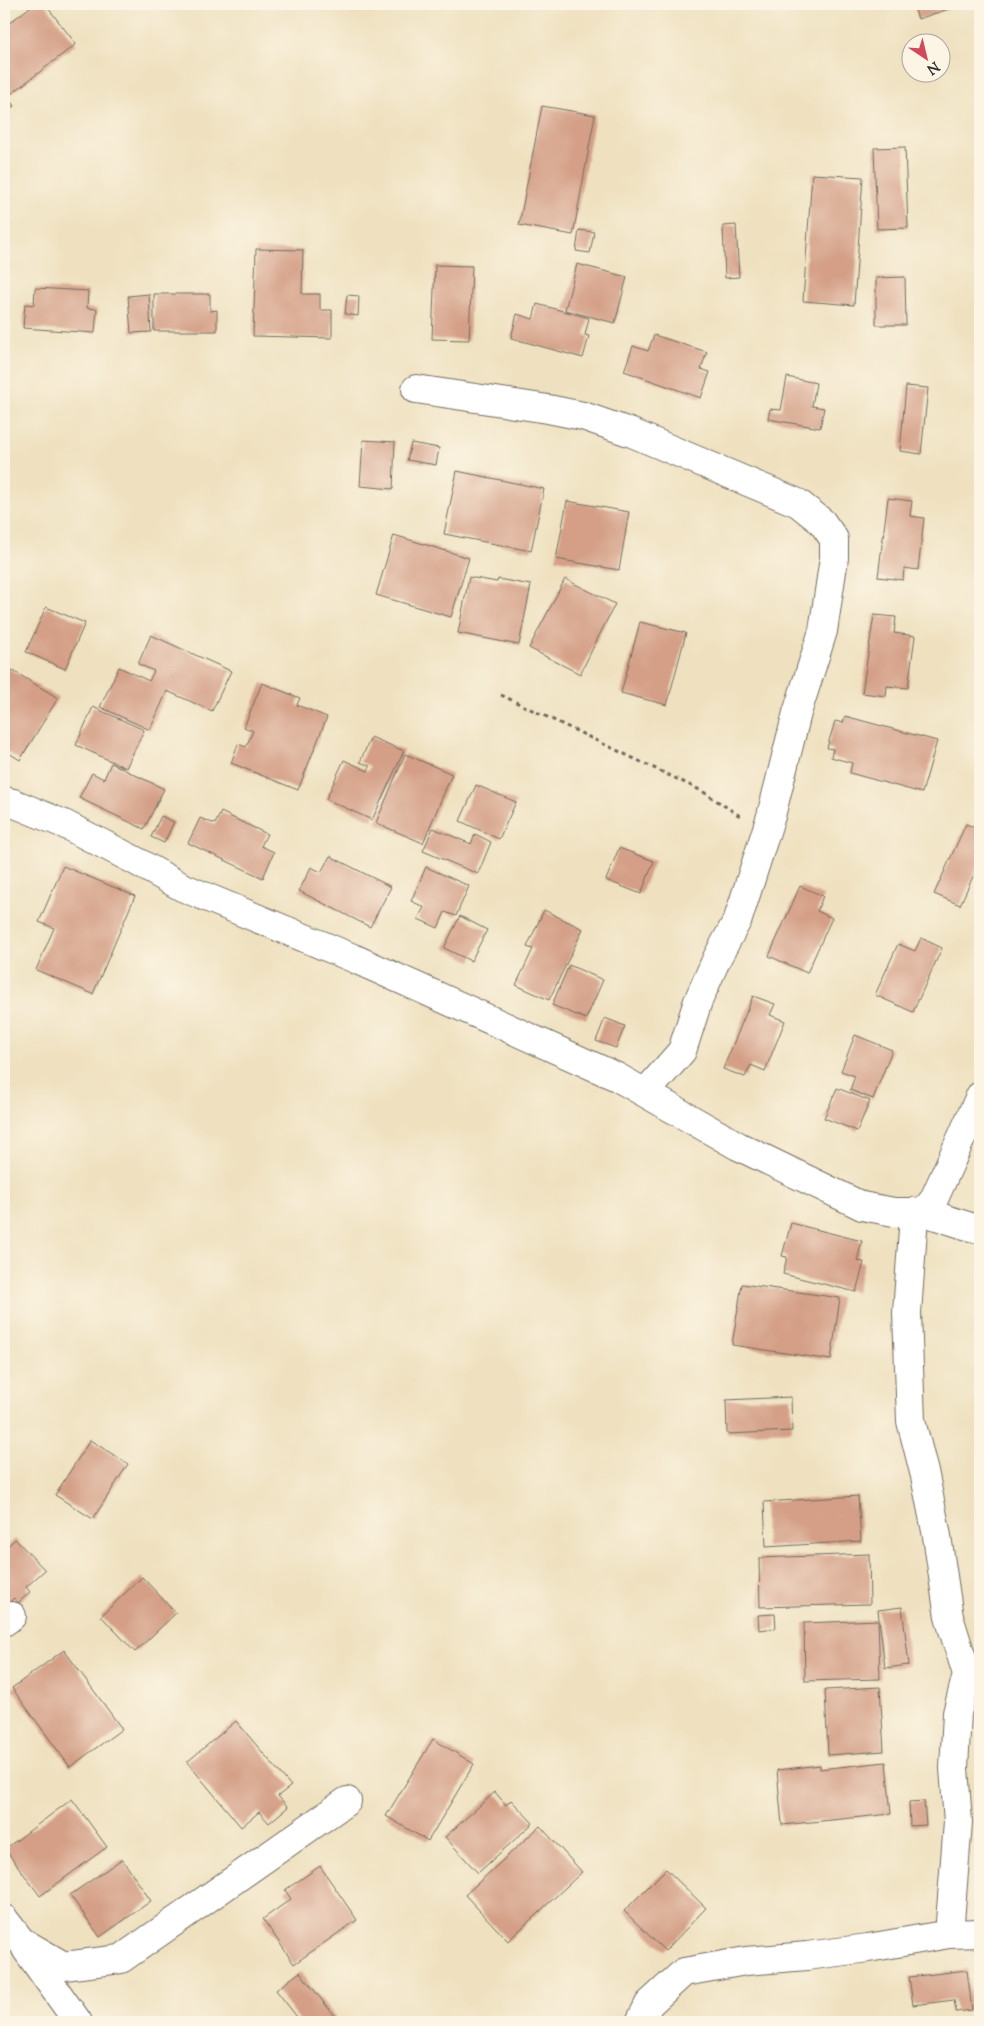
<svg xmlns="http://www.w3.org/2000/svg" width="984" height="2026" viewBox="0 0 984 2026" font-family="'Sorts Mill Goudy',serif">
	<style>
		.building { fill: #d49f86 }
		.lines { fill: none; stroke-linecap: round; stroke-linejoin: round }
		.minor-casing { stroke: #706b5f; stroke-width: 30 }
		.path { stroke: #706b5f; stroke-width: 3; stroke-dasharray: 4 4; stroke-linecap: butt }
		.minor { stroke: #fff; stroke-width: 28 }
	</style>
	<rect width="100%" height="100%" fill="#fcf5e5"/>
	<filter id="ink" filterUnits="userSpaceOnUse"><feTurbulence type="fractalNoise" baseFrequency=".02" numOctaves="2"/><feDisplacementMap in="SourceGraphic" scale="10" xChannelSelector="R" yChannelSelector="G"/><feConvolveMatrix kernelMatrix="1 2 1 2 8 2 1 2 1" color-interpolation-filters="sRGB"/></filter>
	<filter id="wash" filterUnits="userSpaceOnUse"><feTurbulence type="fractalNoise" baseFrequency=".0096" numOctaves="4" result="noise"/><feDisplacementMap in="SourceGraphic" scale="20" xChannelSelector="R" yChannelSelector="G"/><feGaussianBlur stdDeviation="1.12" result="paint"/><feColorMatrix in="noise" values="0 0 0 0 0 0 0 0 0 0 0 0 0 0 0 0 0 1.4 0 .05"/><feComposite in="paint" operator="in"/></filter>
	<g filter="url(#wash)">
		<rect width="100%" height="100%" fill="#efe1c0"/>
		<g id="blocks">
			<path class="building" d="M34,4H45L76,44L11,94L4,84V27Z
				M913,4H964L918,19Z
				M4,93L14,106L4,114Z
				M542,106L595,115L573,235L519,225Z
				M905,147L908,228L877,229L874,148Z
				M812,174L863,177L854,305L803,301Z
				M736,225L739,277L725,278L723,226Z
				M579,230L594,232L590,253L576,251Z
				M256,249L303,250L302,294H320V310H332V338L253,336Z
				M577,264L627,277L615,323L565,310Z
				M435,265L472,266L469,340L432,339Z
				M905,277L906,325H876V278Z
				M35,288L88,291L87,308L97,309L95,333L23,328L25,304L34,305Z
				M149,294L151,332L131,333L128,296Z
				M154,294H210V311L217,310V331H154Z
				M347,295L359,296L358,316L345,314Z
				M537,304L589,318L585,335L589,336L583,358L511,338L517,314L533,319Z
				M654,335L707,352L701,369L710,372L701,398L624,371L633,346L648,351Z
				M787,377L816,383L812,406L824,408L820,428L768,419L770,409L781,410Z
				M906,386L928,388L921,454L900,451Z
				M363,440L395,442L393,489L360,486Z
				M411,443L439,448L436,465L407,460Z
				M457,471L544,489L531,551L444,534Z
				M888,498L912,501L910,516L924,518L918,570L904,568L903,580L878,577Z
				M567,501L629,512L619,570L556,559Z
				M394,535L469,558L451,617L376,595Z
				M469,577L497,582L498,579L531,585L519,645L458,633Z
				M565,579L615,604L580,674L529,648Z
				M46,607L85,623L65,669L26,652Z
				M874,615L896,617L894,633L915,636L908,688L887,686L886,696L862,693Z
				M640,622L686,633L667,705L621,693Z
				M151,635L231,671L212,711L167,691L150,730L100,707L119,667L149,681L154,671L138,664Z
				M5,666L58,698L20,760L4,750V668Z
				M262,683L300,698L297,705L327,717L298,790L231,763L238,744L246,747L253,731L244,727Z
				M93,707L144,730L126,768L76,745Z
				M845,716L937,741L922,793L850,773L852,763L831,757L833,749L827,748L835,721L843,723Z
				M371,737L404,751L372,820L326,799L344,760L368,771L370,766L360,762Z
				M405,754L452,774L423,843L376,823Z
				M111,763L164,789L144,829L79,798L92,773L104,779Z
				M476,785L516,802L499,839L460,821Z
				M221,812L267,834L261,846L274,852L263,878L188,843L200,818L215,824Z
				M161,816L174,822L164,843L151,837Z
				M966,824L980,830V861L960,905L934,894Z
				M433,828L471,844L475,834L491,842L478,874L423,851Z
				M619,848L654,861L641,894L606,880Z
				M330,856L391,887L370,927L299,891L311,867L321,872Z
				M63,866L135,896L93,994L36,970L54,928L39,922Z
				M426,867L469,886L456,916L445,912L438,928L418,919L424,907L411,901Z
				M800,886L823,896L817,911L832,918L807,973L769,956Z
				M544,910L583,929L549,1000L516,985L533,949L527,947Z
				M460,916L487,930L471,961L444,948Z
				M921,938L942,948L913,1012L875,995L898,944L915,951Z
				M569,965L603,980L586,1019L552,1005Z
				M753,996L775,1004L770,1015L785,1021L765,1071L751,1065L745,1077L723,1069Z
				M605,1018L625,1026L616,1048L596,1041Z
				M855,1035L892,1050L873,1099L850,1090L855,1076L841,1071Z
				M837,1088L870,1101L857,1131L824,1118Z
				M980,1199V1213L976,1212Z
				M791,1223L862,1241L857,1261L864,1262L856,1292L783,1274L787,1257L782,1256Z
				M742,1284L840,1298L831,1360L732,1345Z
				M791,1397L792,1431L727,1434L726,1400Z
				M90,1440L128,1464L93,1519L55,1495Z
				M858,1496L861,1541L766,1547L764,1502Z
				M15,1539L45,1570L26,1587L30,1592L18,1603L14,1598L4,1608V1550Z
				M869,1554L870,1604L760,1607L759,1558Z
				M142,1577L176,1613L135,1652L101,1616Z
				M902,1607L909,1665L885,1668L878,1610Z
				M775,1614L776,1628L759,1630L758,1615Z
				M878,1620L880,1679L805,1681L804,1623Z
				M64,1650L122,1729L70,1767L12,1688Z
				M880,1687L884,1751L828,1755L825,1690Z
				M236,1721L291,1786L278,1796L288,1807L269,1823L259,1812L241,1827L187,1762Z
				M433,1739L474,1764L428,1841L386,1816Z
				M886,1762L891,1814L782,1825L777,1770L820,1765V1769Z
				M495,1792L506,1805L511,1800L533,1823L478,1873L445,1837Z
				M72,1799L107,1847L40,1896L5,1849Z
				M924,1801L926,1825L910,1826L909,1802Z
				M540,1826L582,1872L508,1941L465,1895Z
				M122,1859L151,1901L100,1937L70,1895Z
				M320,1866L357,1920L294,1964L263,1919L291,1899L285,1890Z
				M666,1869L706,1908L665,1951L624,1911Z
				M967,1970L972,2010L956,2012L954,2000L913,2005L909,1977Z
				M300,1972L339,2022H301L276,1990Z"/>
		</g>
	</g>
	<g filter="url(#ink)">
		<use href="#blocks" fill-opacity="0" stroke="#706b5f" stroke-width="1"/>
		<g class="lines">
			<defs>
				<path id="minor" d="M416,389L548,409L583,416L632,433L798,503L822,522L834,539V558L823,631L797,713L771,816L738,919L717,958L698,1001L682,1051L646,1092
					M4,801L13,803L64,824L134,860L182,887L353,958L617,1077L738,1146L862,1206L894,1212H924L980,1230
					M908,1215C921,1217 927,1209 934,1199L980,1096
					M914,1216L907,1313L911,1421L925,1476L937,1536L949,1617L967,1674L957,1713L954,1768L958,1822L949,1934
					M4,1622L12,1616
					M4,1919L21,1941L64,1966L121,1959L347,1801
					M26,1949L78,2022
					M640,2022L649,2004L684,1972L746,1961L807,1956L868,1948L949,1934L980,1933"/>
			</defs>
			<use href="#minor" class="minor-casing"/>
			<path class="path" d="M501,695L702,791L740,816"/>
			<use href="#minor" class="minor"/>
		</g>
	</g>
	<rect width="984" height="2026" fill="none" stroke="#fcf5e5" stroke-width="20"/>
	<g transform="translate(926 58) rotate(145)"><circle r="24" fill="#fcf5e5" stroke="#a8a49b"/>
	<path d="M0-4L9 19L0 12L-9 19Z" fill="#d1495b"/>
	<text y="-8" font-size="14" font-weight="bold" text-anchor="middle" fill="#2b2b2b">N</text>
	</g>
</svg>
